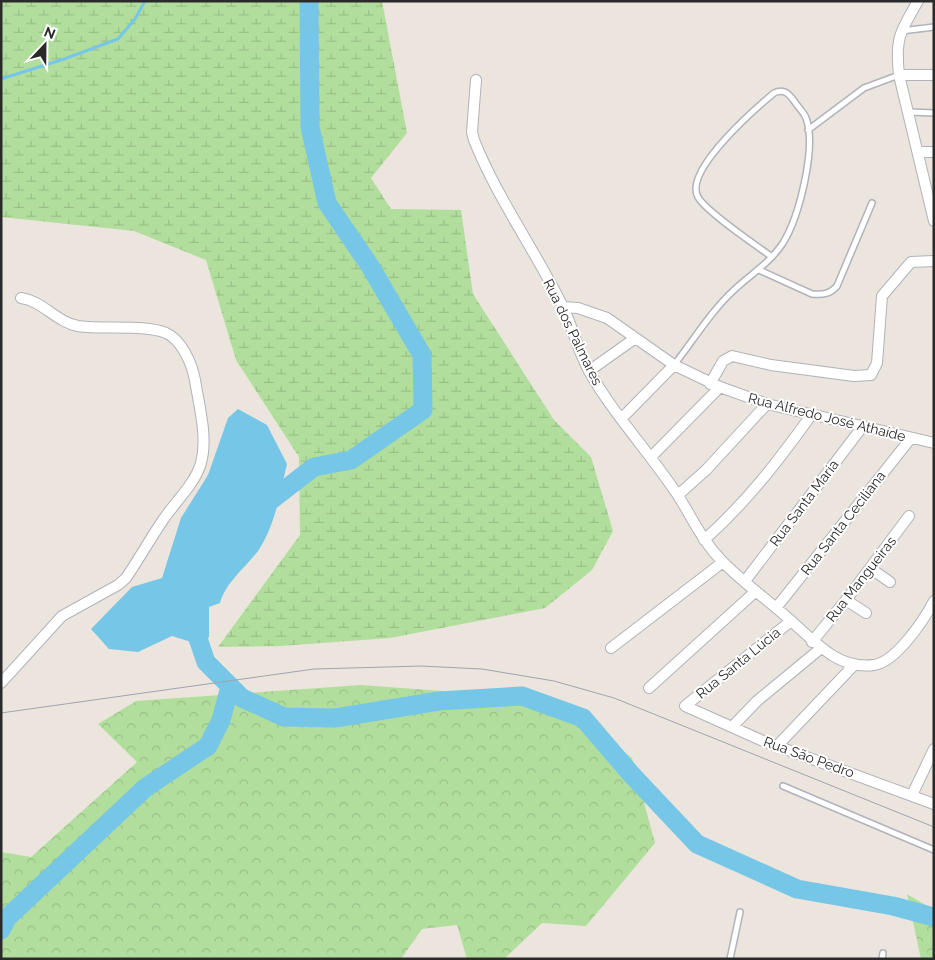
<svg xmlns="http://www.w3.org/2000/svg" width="935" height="960" viewBox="0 0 935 960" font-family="Raleway,sans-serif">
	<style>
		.forest { fill: url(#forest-crowns) }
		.wetland { fill: url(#wetland-marsh) }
		.water { fill: #76c7e7 }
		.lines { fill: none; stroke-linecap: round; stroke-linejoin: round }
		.stream { stroke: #76c7e7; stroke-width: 3 }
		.river { stroke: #76c7e7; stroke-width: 19 }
		.service-casing { stroke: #b0b3bd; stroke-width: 8 }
		.minor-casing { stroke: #b0b3bd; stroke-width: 12 }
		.service { stroke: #fff; stroke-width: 5 }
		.minor { stroke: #fff; stroke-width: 10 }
		.tram { stroke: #a0a3b3; stroke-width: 1 }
		.labels { text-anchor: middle; stroke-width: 4; stroke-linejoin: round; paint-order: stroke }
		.street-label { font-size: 14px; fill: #2a2a2a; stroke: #fff }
	</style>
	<defs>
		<pattern id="forest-crowns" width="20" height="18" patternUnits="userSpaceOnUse" patternTransform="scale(1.25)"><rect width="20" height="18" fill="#b2de9d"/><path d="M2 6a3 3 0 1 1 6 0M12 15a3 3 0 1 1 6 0" fill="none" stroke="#99bf87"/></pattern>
		<pattern id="wetland-marsh" width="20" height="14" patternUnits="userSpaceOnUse" patternTransform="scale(1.25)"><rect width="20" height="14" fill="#b2de9d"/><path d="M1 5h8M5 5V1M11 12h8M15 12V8" fill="none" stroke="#99bf87"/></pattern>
	</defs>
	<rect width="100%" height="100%" fill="#ebe5dd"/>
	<path class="forest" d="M361,685L551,699L632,758L655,843L586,926L542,923L504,959H467L457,925L422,929L401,959H1V852L31,857L137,762L98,724L136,701Z
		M907,894L934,910V959H921Z"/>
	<path class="wetland" d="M1,1H382L407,133L371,178L391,209L461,210L473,294L554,420L591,457L613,531L592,570L545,608L390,638L281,646L218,647L300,535L299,457L236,360L206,260L134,231L1,217Z"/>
	<path class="water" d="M238,409L267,425L287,464C280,493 275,526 258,551C245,568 226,582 220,603L209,607V637L195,650L191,642L172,636L138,652L109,649L91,629L132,587L162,578L181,518L208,475L228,418Z"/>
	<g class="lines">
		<path class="stream" d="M1,79L64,59L118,39L135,19L145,1"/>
		<path class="river" d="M263,511L270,501L314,467L351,460L423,410L422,355L370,266L327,203L310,127L309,1
			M196,621L194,627L206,662L242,698L284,717L335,718L439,701L522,696L583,718L631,774L697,844L797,889L893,906L934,917
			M1,930L7,918L145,788L208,746L221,720L230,687"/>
		<defs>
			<path id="service" d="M901,31L934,27
				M909,112L934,113
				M808,130L864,88L899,75
				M759,270L812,294C823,295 830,294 837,286L872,203
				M674,365C693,341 711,311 734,290C751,274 770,263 783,243C799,217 817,147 806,118C804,113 800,109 797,105C791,97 786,87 774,93C756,108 683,171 698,197C705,211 756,245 772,257
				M783,786L934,850
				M730,959L740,912
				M882,959L883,953"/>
			<path id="minor" d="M918,1C900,32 895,38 899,75L934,221
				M899,75H934
				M476,80L472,132L474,140C497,198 535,250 563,307C573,328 578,351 589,371C614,415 649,452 677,494C692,517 702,541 722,561C742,582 768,600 789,619C814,641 838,670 874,665C896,662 924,620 934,601
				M919,152H934
				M563,307L578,308L607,318L674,365L720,387L767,404L934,443
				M589,371L634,339
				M710,384L723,361L732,356L771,365L854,376L871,375L877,363L882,296L911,262L934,261
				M621,419L674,365
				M651,457L720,387
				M678,495L706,470L767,404
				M704,540C746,503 779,460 812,414
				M870,568L890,582
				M745,581L863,426
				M846,600L866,613
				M776,608L911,438
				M791,621L685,706L763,741L934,804
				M812,642L846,600L909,516
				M611,648L723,562
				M1,683L62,616L118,585L126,578C139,559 150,539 163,520C175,502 195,484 201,463C208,437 199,406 195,380C192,364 182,340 166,333C144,324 104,330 78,326C56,322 43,301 21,298
				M649,688L756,591
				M732,727L757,701L820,649
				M777,746L854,665
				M912,795L934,749"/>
		</defs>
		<use href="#service" class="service-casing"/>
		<use href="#minor" class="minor-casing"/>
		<use href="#service" class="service"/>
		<use href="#minor" class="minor"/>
		<path class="tram" d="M1,713L314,669L421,666L482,669L554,681L614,698L934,827"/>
	</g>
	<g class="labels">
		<g class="street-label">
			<text transform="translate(573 332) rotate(64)" y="5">Rua dos Palmares</text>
			<text transform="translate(827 417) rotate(14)" y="5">Rua Alfredo José Athaíde</text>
			<text transform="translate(804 503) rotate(-53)" y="5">Rua Santa Maria</text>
			<text transform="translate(843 523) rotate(-52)" y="5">Rua Santa Ceciliana</text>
			<text transform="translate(861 579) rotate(-52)" y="5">Rua Mangueiras</text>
			<text transform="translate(738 663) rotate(-39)" y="5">Rua Santa Lúcia</text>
			<text transform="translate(809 757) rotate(20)" y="5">Rua São Pedro</text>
		</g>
	</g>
	<rect width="935" height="960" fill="none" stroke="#2a2a2a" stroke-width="5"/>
	<g transform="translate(45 45) rotate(22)" stroke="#ffffff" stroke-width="4" paint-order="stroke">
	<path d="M0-4L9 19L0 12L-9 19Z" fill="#2a2a2a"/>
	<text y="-8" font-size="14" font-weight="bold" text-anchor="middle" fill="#2a2a2a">N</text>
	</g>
</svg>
